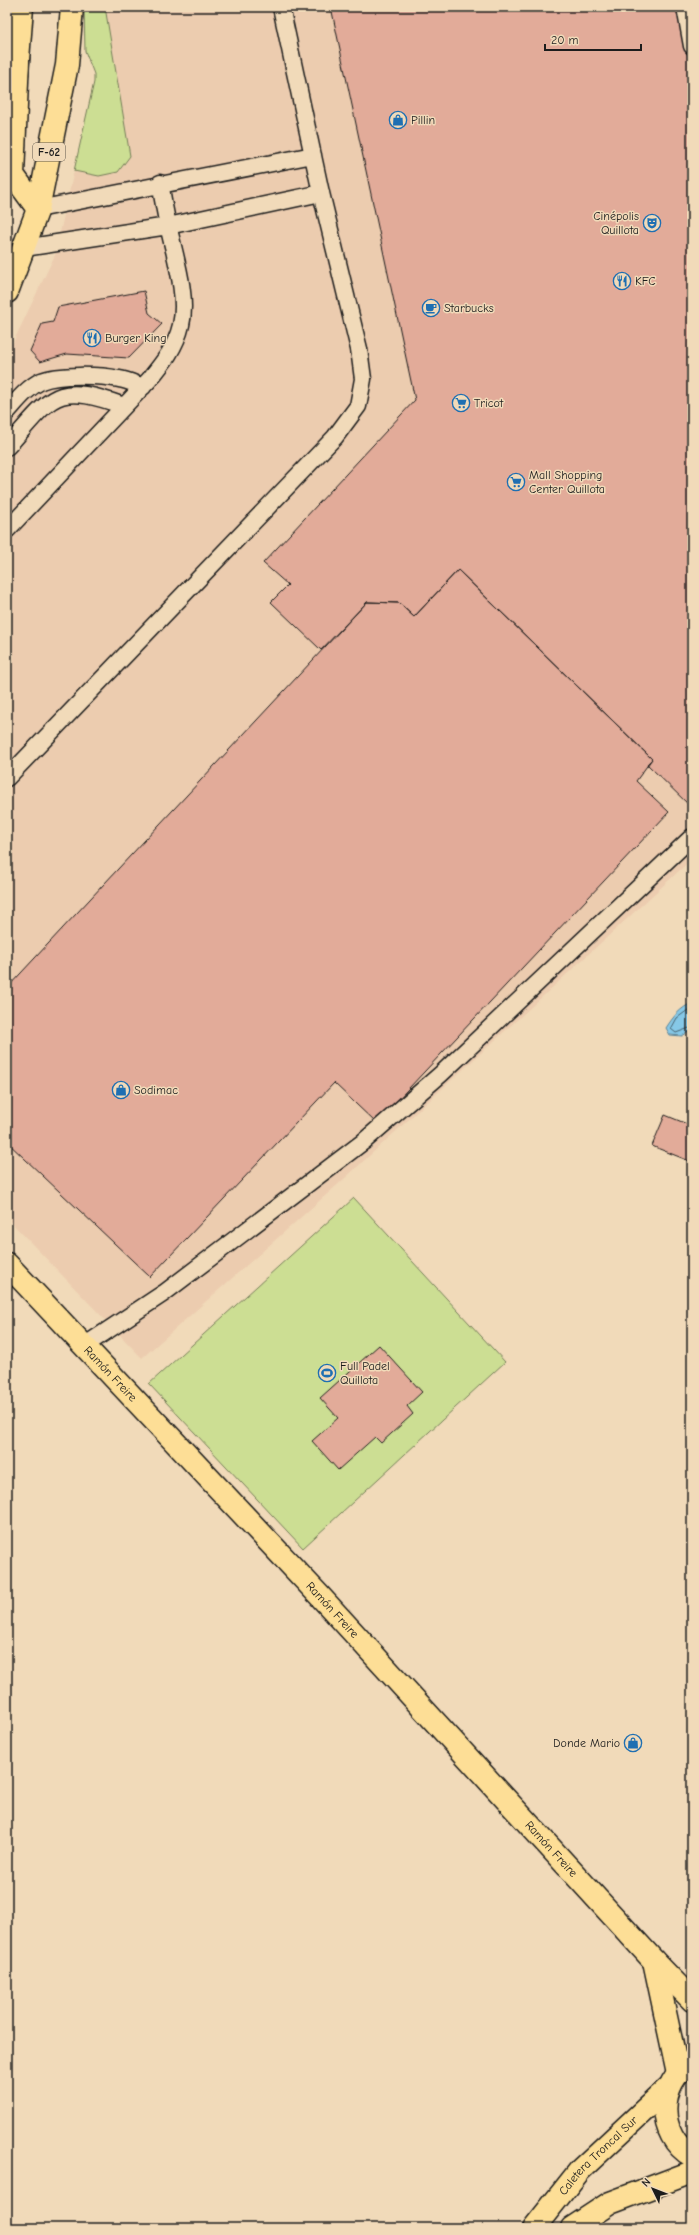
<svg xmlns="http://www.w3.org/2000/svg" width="699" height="2235" viewBox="0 0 699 2235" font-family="'Comic Neue',sans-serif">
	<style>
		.built { fill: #ecccaf }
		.green { fill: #ccde93; stroke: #747d58 }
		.water { fill: #86c8e7; stroke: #5c8396 }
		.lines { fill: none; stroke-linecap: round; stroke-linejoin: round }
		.shore { stroke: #46616d; stroke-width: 1 }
		.building { fill: #e2ab99; stroke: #1c1c1c }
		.lane-casing { stroke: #1c1c1c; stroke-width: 19 }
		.primary-casing { stroke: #1c1c1c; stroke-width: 25 }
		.lane { stroke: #f1dab9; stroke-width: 16 }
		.primary { stroke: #fdde96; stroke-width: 22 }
		.labels { text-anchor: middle; stroke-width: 3; stroke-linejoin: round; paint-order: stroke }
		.shield { fill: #f1dab9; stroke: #5c554b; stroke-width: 1 }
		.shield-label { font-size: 11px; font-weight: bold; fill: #1c1c1c }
		.poi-label { font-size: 12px; fill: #1c1c1c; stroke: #f1dab9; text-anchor: start }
		.street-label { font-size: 12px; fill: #1c1c1c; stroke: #f1dab9 }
	</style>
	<rect width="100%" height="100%" fill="#f1dab9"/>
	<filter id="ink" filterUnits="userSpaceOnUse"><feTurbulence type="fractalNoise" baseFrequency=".025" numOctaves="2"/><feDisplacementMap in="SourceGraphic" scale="8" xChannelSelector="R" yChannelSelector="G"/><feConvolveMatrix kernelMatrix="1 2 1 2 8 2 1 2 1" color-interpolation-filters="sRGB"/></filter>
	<g filter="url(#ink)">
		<path class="built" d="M84,7H692V859L344,1179L142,1358L7,1218V355L55,255L94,82V74L85,51Z"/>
		<path class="green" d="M84,7H105L130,156L118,172L99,176L74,171L94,82V74L85,51Z
			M354,1198L505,1362L303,1548L149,1384Z"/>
		<path class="water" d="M692,1003V1030L682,1036L670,1035L666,1028C673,1017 680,1008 692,1003Z"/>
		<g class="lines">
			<path class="shore" d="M692,1007L677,1018L671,1029L676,1033L692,1027"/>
		</g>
		<path class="building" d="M331,7H678L692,73V808L647,764L652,759L458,570L414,617L399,603L367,602L321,650L271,602L288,585L263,563L415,400Z
			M144,291L149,313L162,324L129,358L67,354L40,362L30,351L42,324L53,322L58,307Z
			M458,570L652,759L636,781L669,812L376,1123L334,1083L150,1277L7,1142V988L367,602L399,603L414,617Z
			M665,1115L692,1126V1162L652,1146Z
			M379,1345L422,1392L407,1406L413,1414L381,1443L375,1437L338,1470L312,1441L338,1418L320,1398Z"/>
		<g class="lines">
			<defs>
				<path id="lane" d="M685,7L692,46
					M38,209L313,155
					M24,248L168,226L321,193
					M7,412C17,401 27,388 41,381C59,374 100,375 119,379C127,380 135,384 143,387
					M7,447C53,396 54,381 124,406
					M7,530L149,380C163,363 176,347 181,325C188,297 175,257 169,229C165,214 163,198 160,183
					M7,778L335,437L358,406L363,379L359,349L321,193L281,7
					M84,1346L164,1293L363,1142L441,1074L692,837"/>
				<g id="primary">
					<path d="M18,58L13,175L38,209"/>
					<path d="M17,73L22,7"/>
					<path d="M7,292L38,209L67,65L72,7"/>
					<path id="s1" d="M7,1264L318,1594L654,1961L692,2000"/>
					<path d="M654,1961L678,2073"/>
					<path d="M692,2061C657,2083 656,2135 692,2156"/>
					<path id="s2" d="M534,2228L580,2170L668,2088"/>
					<path d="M572,2228L610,2203L692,2172"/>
				</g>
			</defs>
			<use href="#lane" class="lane-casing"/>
			<use href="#primary" class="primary-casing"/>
			<use href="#lane" class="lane"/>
			<use href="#primary" class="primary"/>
		</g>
	</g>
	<defs>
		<symbol id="shop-ring" viewBox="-11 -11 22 22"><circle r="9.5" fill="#f1dab9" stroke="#1f6fb2" stroke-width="1.5"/><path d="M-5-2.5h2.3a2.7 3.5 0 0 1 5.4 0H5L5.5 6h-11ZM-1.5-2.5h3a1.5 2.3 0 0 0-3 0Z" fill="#1f6fb2"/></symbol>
		<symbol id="theatre-ring" viewBox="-11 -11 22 22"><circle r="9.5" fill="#f1dab9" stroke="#1f6fb2" stroke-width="1.5"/><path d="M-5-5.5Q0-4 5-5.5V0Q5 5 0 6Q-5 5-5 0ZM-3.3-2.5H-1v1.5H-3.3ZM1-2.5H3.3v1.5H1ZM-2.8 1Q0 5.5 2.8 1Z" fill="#1f6fb2"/></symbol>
		<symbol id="restaurant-ring" viewBox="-11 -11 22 22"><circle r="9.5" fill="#f1dab9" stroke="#1f6fb2" stroke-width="1.5"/><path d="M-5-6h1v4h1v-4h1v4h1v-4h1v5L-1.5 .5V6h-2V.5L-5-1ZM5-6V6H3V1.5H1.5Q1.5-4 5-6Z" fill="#1f6fb2"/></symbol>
		<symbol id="cafe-ring" viewBox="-11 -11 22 22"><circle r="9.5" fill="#f1dab9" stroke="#1f6fb2" stroke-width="1.5"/><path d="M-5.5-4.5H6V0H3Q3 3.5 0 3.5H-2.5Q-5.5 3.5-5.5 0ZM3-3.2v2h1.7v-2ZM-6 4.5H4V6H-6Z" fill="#1f6fb2"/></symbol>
		<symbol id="supermarket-ring" viewBox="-11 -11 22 22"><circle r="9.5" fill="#f1dab9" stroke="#1f6fb2" stroke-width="1.5"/><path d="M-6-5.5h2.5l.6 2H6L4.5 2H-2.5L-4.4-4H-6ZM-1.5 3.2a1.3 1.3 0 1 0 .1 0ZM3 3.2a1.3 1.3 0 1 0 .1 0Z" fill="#1f6fb2"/></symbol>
		<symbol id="stadium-ring" viewBox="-11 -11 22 22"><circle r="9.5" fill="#f1dab9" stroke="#1f6fb2" stroke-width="1.5"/><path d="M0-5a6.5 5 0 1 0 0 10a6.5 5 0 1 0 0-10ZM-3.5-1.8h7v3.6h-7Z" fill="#1f6fb2"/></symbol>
	</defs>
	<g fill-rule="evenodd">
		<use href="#shop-ring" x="388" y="110" width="20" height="20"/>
		<use href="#theatre-ring" x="642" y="213" width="20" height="20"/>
		<use href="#restaurant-ring" x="612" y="271" width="20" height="20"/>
		<use href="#cafe-ring" x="421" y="298" width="20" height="20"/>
		<use href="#restaurant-ring" x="82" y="328" width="20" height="20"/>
		<use href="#supermarket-ring" x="451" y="393" width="20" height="20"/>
		<use href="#supermarket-ring" x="506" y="472" width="20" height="20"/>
		<use href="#shop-ring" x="111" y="1080" width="20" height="20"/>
		<use href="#stadium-ring" x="317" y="1363" width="20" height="20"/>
		<use href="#shop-ring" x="623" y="1733" width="20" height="20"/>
	</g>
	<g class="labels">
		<rect class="shield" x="33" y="143" width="32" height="18" rx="3"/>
		<g class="shield-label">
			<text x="49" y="156">F-62</text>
		</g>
		<g class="poi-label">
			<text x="411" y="124">Pillin</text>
			<text x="639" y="220" text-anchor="end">Cinépolis<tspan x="639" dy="14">Quillota</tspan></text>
			<text x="635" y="285">KFC</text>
			<text x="444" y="312">Starbucks</text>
			<text x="105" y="342">Burger King</text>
			<text x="474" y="407">Tricot</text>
			<text x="529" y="479">Mall Shopping<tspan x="529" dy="14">Center Quillota</tspan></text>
			<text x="134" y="1094">Sodimac</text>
			<text x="340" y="1370">Full Padel<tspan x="340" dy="14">Quillota</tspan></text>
			<text x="620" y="1747" text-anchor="end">Donde Mario</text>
		</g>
		<g class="street-label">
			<text dy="4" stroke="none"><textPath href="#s1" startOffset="151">Ramón Freire</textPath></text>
			<text dy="4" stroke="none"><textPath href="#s1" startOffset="475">Ramón Freire</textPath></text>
			<text dy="4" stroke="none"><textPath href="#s1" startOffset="799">Ramón Freire</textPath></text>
			<text dy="4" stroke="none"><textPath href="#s2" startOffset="97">Caletera Troncal Sur</textPath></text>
		</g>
	</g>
	<rect width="699" height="2235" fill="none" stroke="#f1dab9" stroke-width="24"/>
	<rect x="12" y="12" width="675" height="2211" fill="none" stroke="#1c1c1c" stroke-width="1.5" filter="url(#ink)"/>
	<g transform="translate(653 2189) rotate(313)" stroke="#f1dab9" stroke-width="3" paint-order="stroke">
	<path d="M0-3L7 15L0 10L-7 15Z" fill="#1c1c1c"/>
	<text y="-6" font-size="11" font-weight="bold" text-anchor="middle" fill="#1c1c1c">N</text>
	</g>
	<path d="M545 44v6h96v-6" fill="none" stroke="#1c1c1c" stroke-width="2"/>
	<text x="551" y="44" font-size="12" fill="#1c1c1c" stroke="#f1dab9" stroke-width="3" paint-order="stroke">20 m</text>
</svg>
